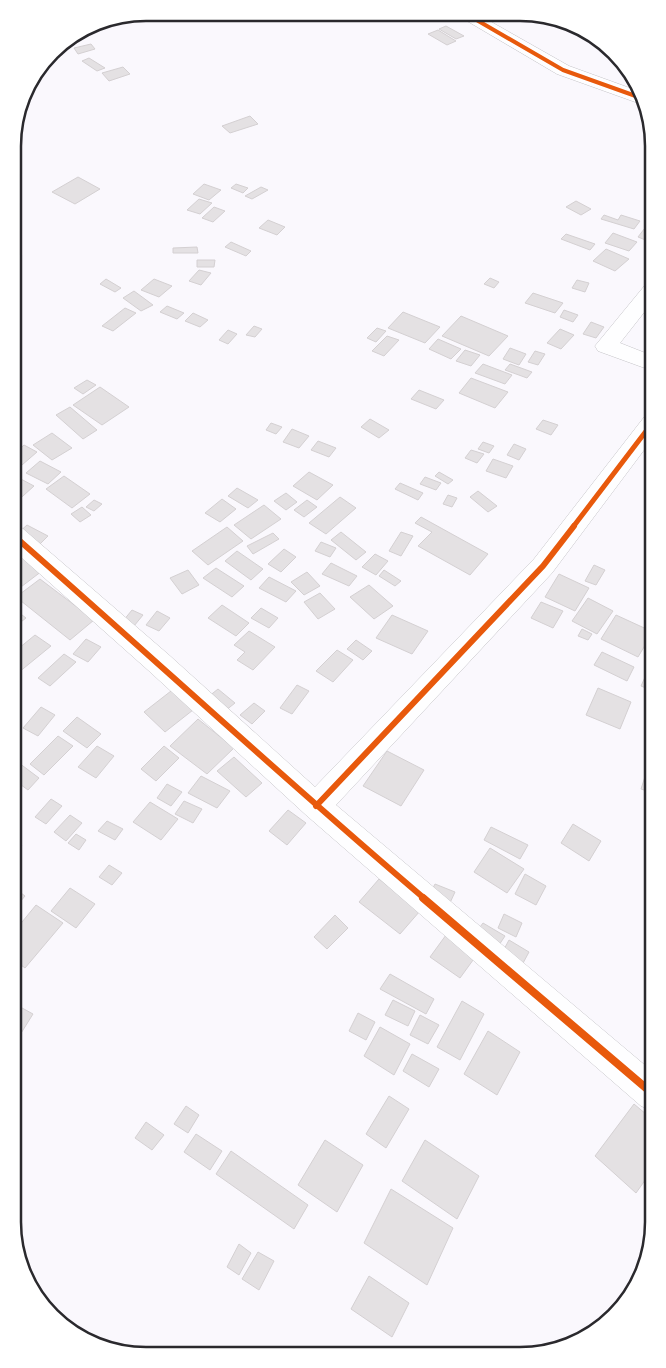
<svg xmlns="http://www.w3.org/2000/svg" width="666" height="1368" viewBox="0 0 666 1368" font-family="Literata,serif">
	<style>
		.building { fill: #e4e1e3; stroke: #d4d0d2 }
		.lines { fill: none; stroke-linecap: round; stroke-linejoin: round }
		.minor-casing { stroke: #c5c4c8; stroke-width: 1 }
		.minor { fill: #fefeff; fill-rule: evenodd }
		.cycleway-far3-casing { stroke: #fff; stroke-width: 5.5 }
		.cycleway-far2-casing { stroke: #fff; stroke-width: 8 }
		.cycleway-far1-casing { stroke: #fff; stroke-width: 9 }
		.cycleway-casing { stroke: #fff; stroke-width: 11 }
		.cycleway-far3 { stroke: #e8590c; stroke-width: 4 }
		.cycleway-far2 { stroke: #e8590c; stroke-width: 5 }
		.cycleway-far1 { stroke: #e8590c; stroke-width: 6 }
		.cycleway { stroke: #e8590c; stroke-width: 8 }
		.rim { fill: none; stroke: #2a292d; stroke-width: 2.5 }
	</style>
	<rect width="100%" height="100%" fill="#faf8fd"/>
	<path class="building" d="M446,26L464,36L456,39L439,29Z
		M438,30L456,41L447,45L428,34Z
		M91,44L95,49L78,54L74,48Z
		M89,58L105,68L97,71L82,61Z
		M123,67L130,74L109,81L102,73Z
		M250,116L258,124L230,133L222,126Z
		M78,177L100,189L75,204L52,192Z
		M204,184L221,190L209,200L193,194Z
		M236,184L248,188L243,193L231,188Z
		M261,187L268,190L252,199L245,196Z
		M199,199L212,203L200,214L187,210Z
		M576,201L591,209L581,215L566,207Z
		M214,207L225,211L213,222L202,218Z
		M604,215L618,220L621,215L640,221L634,229L601,219Z
		M268,220L285,227L277,235L259,228Z
		M651,220L653,221V243L638,237Z
		M613,233L637,242L629,251L605,243Z
		M566,234L595,244L590,250L561,239Z
		M231,242L251,251L246,256L225,247Z
		M197,247L198,253H173V248Z
		M606,249L629,259L615,271L593,261Z
		M197,260H215L214,267H197Z
		M199,270L211,273L201,285L189,281Z
		M490,278L499,282L494,288L484,284Z
		M106,279L121,288L115,292L100,284Z
		M154,279L172,286L159,297L141,290Z
		M577,280L589,283L585,292L572,288Z
		M134,291L153,305L141,311L123,298Z
		M533,293L563,303L555,313L525,303Z
		M167,306L184,313L177,319L160,312Z
		M125,308L136,313L113,331L102,326Z
		M564,310L578,315L573,322L560,317Z
		M403,312L440,327L425,343L388,328Z
		M193,313L208,320L200,327L185,321Z
		M461,316L508,336L489,356L442,336Z
		M591,322L604,327L596,338L583,334Z
		M254,326L262,329L255,337L246,335Z
		M377,328L386,331L376,342L367,338Z
		M560,329L574,335L561,349L547,343Z
		M228,330L237,334L228,344L219,340Z
		M387,336L399,340L384,356L372,351Z
		M438,339L461,349L451,359L429,349Z
		M510,348L526,354L519,365L503,359Z
		M465,350L480,355L471,366L456,361Z
		M535,351L545,354L538,365L528,362Z
		M483,364L512,375L505,384L475,373Z
		M510,364L532,372L527,378L505,370Z
		M471,378L508,392L495,408L459,393Z
		M87,380L96,385L83,394L74,388Z
		M100,387L129,407L102,425L73,405Z
		M419,390L444,400L436,409L411,399Z
		M70,407L97,430L83,439L56,415Z
		M370,419L389,430L379,438L361,427Z
		M543,420L558,425L551,435L536,429Z
		M271,423L282,427L276,434L266,430Z
		M292,429L309,436L299,448L283,442Z
		M52,433L72,448L52,460L33,445Z
		M318,441L336,448L329,457L311,450Z
		M483,442L494,446L489,453L478,449Z
		M514,444L526,449L519,460L507,455Z
		M24,445L37,452L15,471L13,470V455Z
		M471,450L484,454L477,463L465,458Z
		M493,459L513,466L506,478L486,471Z
		M40,461L61,472L48,484L26,473Z
		M309,472L333,485L317,500L293,486Z
		M439,472L453,480L448,484L435,476Z
		M64,476L90,494L72,508L46,489Z
		M425,477L441,483L436,490L420,484Z
		M19,478L34,486L13,505V483Z
		M400,483L423,493L418,500L395,489Z
		M237,488L258,500L248,508L228,496Z
		M478,491L497,506L488,512L470,497Z
		M286,493L297,502L286,510L274,501Z
		M448,495L457,498L452,507L443,504Z
		M340,497L356,508L326,534L309,523Z
		M222,499L236,509L220,522L205,513Z
		M94,500L102,504L94,511L86,507Z
		M307,500L317,507L304,517L294,510Z
		M264,505L281,519L251,539L234,525Z
		M82,507L91,515L80,522L71,514Z
		M421,517L488,554L470,575L418,546L432,532L415,523Z
		M27,525L48,536L40,544L18,533Z
		M227,527L243,541L208,565L192,551Z
		M341,532L366,552L356,560L331,540Z
		M401,532L413,536L401,556L389,551Z
		M273,533L279,539L253,554L247,546Z
		M321,542L336,548L330,557L315,551Z
		M284,549L296,557L281,572L268,564Z
		M237,551L263,569L251,580L225,561Z
		M17,552L42,571L13,593V555Z
		M375,554L388,561L376,575L362,567Z
		M331,563L357,576L349,586L322,574Z
		M594,565L605,570L596,585L585,581Z
		M216,568L244,586L232,597L203,578Z
		M188,570L199,585L182,594L170,578Z
		M384,570L401,581L395,586L379,576Z
		M307,572L320,586L304,595L291,582Z
		M559,574L589,588L575,611L545,597Z
		M269,577L296,591L286,602L259,588Z
		M40,579L94,620L70,640L16,597Z
		M369,585L393,606L374,619L350,597Z
		M320,593L335,609L318,619L304,602Z
		M588,598L613,611L597,634L572,621Z
		M541,602L563,611L553,628L531,618Z
		M222,605L249,623L236,636L208,618Z
		M13,608L26,618L13,628Z
		M261,608L278,618L269,628L251,618Z
		M132,610L143,615L134,626L123,621Z
		M157,611L170,618L159,631L146,625Z
		M392,615L428,631L412,654L376,638Z
		M616,615L653,632L638,657L601,639Z
		M582,629L592,634L588,640L578,636Z
		M249,631L275,647L253,670L237,660L245,652L234,645Z
		M35,635L51,646L13,677V653Z
		M86,639L101,647L88,662L73,654Z
		M356,640L372,651L363,660L347,649Z
		M337,650L353,660L333,682L316,671Z
		M602,652L634,667L627,681L594,665Z
		M64,654L76,662L50,686L38,678Z
		M646,675L653,678V691L641,686Z
		M297,685L309,691L292,714L280,708Z
		M598,688L631,702L620,729L586,715Z
		M218,689L235,703L225,711L208,697Z
		M171,691L193,710L165,732L144,712Z
		M254,703L265,711L252,724L240,715Z
		M41,707L55,715L38,736L23,728Z
		M77,717L101,734L87,748L63,731Z
		M198,719L234,748L207,774L170,746Z
		M58,736L73,746L44,775L30,764Z
		M97,746L114,756L96,778L78,767Z
		M164,746L179,758L156,781L141,769Z
		M387,751L424,770L401,806L363,786Z
		M653,752V793L641,789Z
		M234,757L262,783L246,797L217,771Z
		M19,763L39,778L28,790L13,779V769Z
		M201,776L230,791L217,808L188,793Z
		M167,784L182,792L171,806L157,798Z
		M51,799L62,806L46,824L35,817Z
		M184,801L202,809L193,823L175,814Z
		M150,802L178,819L161,840L133,822Z
		M288,810L306,823L287,845L269,831Z
		M70,815L82,823L66,841L54,832Z
		M107,821L123,829L115,840L98,831Z
		M573,824L601,841L589,861L561,843Z
		M491,827L528,845L520,859L484,840Z
		M76,834L86,840L79,850L68,843Z
		M13,840L22,845L13,856Z
		M490,848L524,869L507,893L474,872Z
		M109,865L122,873L112,885L99,877Z
		M525,874L546,886L536,905L515,894Z
		M379,879L420,911L400,934L359,902Z
		M435,884L455,892L449,905L429,896Z
		M13,887L25,896L15,908L13,906Z
		M70,888L95,904L76,928L51,911Z
		M36,905L63,923L25,968L13,959V933Z
		M504,914L522,923L516,937L498,928Z
		M335,915L348,928L327,949L314,937Z
		M483,923L505,936L499,945L477,931Z
		M446,935L476,956L460,978L430,957Z
		M509,940L529,952L522,965L502,953Z
		M390,974L434,999L426,1014L380,989Z
		M393,1000L415,1011L408,1026L385,1015Z
		M462,1001L484,1014L460,1060L437,1047Z
		M13,1003L33,1014L18,1038L13,1035Z
		M358,1013L375,1022L366,1040L349,1031Z
		M420,1015L439,1025L428,1044L410,1035Z
		M380,1027L410,1044L394,1075L364,1056Z
		M488,1031L520,1052L497,1095L464,1074Z
		M412,1054L439,1069L429,1087L403,1071Z
		M389,1096L409,1109L386,1148L366,1134Z
		M634,1104L653,1120V1169L636,1193L595,1156Z
		M186,1106L199,1115L188,1133L174,1124Z
		M146,1122L164,1135L152,1150L135,1138Z
		M196,1134L222,1151L210,1170L184,1152Z
		M325,1140L363,1165L337,1212L298,1185Z
		M425,1140L479,1176L457,1219L402,1181Z
		M231,1151L308,1205L294,1229L216,1174Z
		M391,1189L453,1228L427,1285L364,1243Z
		M239,1244L251,1253L239,1275L227,1267Z
		M258,1252L274,1261L259,1290L242,1279Z
		M369,1276L409,1303L392,1337L351,1309Z"/>
	<g class="lines">
		<defs>
			<path id="minor" d="M460,15H479L569,66L638,91L647,104L638,103L557,74L462,18Z
				M653,282V301L620,343L653,356V371L598,351L595,346L646,284Z
				M653,414V438L552,573L336,805L653,1072V1111L641,1106L306,815L149,671L13,550V526L22,528L169,655L315,787L534,559L645,416Z"/>
		</defs>
		<use href="#minor" class="minor-casing"/>
		<use href="#minor" class="minor"/>
		<defs>
			<path id="cycleway-far3" d="M468,15L563,70L644,99"/>
			<path id="cycleway-far2" d="M573,527L653,422"/>
			<path id="cycleway-far1" d="M13,535C151,656 285,780 425,899
				M316,806L543,566L574,526"/>
			<path id="cycleway" d="M423,898L653,1094"/>
		</defs>
		<use href="#cycleway-far3" class="cycleway-far3-casing"/>
		<use href="#cycleway-far2" class="cycleway-far2-casing"/>
		<use href="#cycleway-far1" class="cycleway-far1-casing"/>
		<use href="#cycleway" class="cycleway-casing"/>
		<use href="#cycleway-far3" class="cycleway-far3"/>
		<use href="#cycleway-far2" class="cycleway-far2"/>
		<use href="#cycleway-far1" class="cycleway-far1"/>
		<use href="#cycleway" class="cycleway"/>
	</g>
	<path d="M0 0H666V1368H0ZM146 21H520A125 125 0 0 1 645 146V1222A125 125 0 0 1 520 1347H146A125 125 0 0 1 21 1222V146A125 125 0 0 1 146 21Z" fill="#fff" fill-rule="evenodd"/>
	<path class="rim" d="M146 21H520A125 125 0 0 1 645 146V1222A125 125 0 0 1 520 1347H146A125 125 0 0 1 21 1222V146A125 125 0 0 1 146 21Z"/>
</svg>
